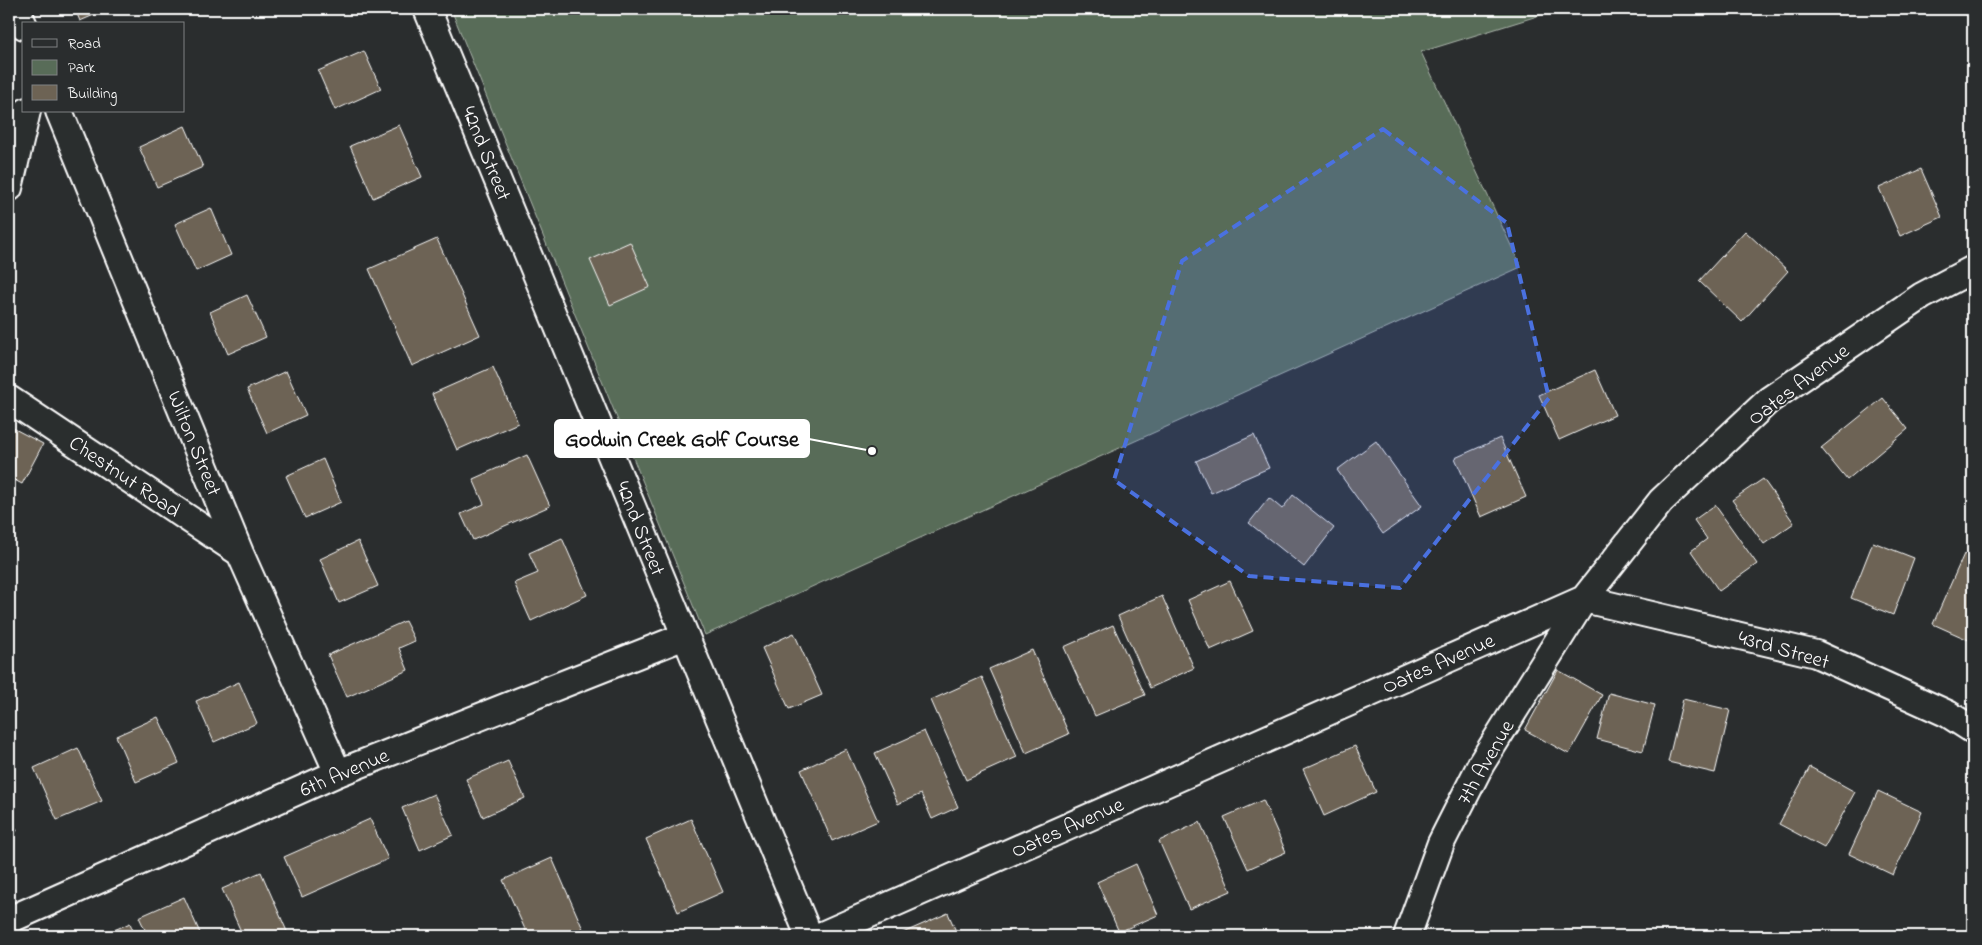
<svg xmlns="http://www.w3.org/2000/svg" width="1982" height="945" viewBox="0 0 1982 945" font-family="'Indie Flower',sans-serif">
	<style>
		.green { fill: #586c58; stroke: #acb6ac }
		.building { fill: #6d6354; stroke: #fff }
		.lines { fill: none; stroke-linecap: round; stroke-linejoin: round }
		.street-casing { stroke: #fff; stroke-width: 30 }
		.street { stroke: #2a2d2e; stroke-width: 26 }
		.marked { fill: #4a71e0; fill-opacity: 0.2; stroke: #4a71e0; stroke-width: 4; stroke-dasharray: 10 6; stroke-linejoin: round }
		.labels { text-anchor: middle; stroke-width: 4; stroke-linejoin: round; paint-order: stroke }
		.street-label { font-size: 21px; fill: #fff; stroke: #2a2d2e }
		.leader { fill: none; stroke: #fff; stroke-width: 2 }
		.callout-dot { fill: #fff; stroke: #2a2d2e; stroke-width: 2 }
		.callout { fill: #fff; stroke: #fff; stroke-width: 2 }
		.callout-label { font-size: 22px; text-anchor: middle; font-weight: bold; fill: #111 }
	</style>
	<rect width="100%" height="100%" fill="#2a2d2e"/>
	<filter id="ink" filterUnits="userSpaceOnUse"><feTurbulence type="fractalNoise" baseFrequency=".02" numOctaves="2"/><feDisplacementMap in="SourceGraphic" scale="10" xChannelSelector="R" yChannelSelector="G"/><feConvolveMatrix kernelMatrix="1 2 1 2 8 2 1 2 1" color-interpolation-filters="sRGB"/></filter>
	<g filter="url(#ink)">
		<path class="green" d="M451,9H1560L1421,52L1521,267L705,635Z"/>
		<path class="building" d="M75,9H108L80,21Z
			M364,51L381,89L335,110L318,71Z
			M399,125L422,177L373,198L350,146Z
			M185,126L203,167L157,187L139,147Z
			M1921,169L1942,217L1900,236L1879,188Z
			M211,208L231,255L196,271L175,224Z
			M1745,231L1788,271L1742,322L1699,281Z
			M437,239L480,335L412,366L369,269Z
			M630,242L650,287L610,305L590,260Z
			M247,295L266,337L228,354L210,312Z
			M493,367L518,423L457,450L432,394Z
			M1595,370L1615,415L1559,440L1539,395Z
			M286,371L306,415L267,433L247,389Z
			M1883,398L1908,429L1847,480L1821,448Z
			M9,426L43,444L22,484L9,477Z
			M1254,435L1269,468L1211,493L1196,461Z
			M1500,438L1526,497L1481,517L1455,458Z
			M1376,441L1422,506L1383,534L1337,470Z
			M527,455L550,506L473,540L461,514L484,504L473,479Z
			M323,459L341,502L305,518L286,476Z
			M1763,479L1794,523L1764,544L1732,500Z
			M1293,495L1334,528L1304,567L1249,523L1269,498L1282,509Z
			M1715,505L1757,564L1719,591L1691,551L1707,539L1694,520Z
			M562,538L587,595L531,621L514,583L538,573L529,553Z
			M358,541L378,586L339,603L320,559Z
			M1873,542L1914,558L1893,615L1851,598Z
			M1964,554L1973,558V642L1933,624Z
			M1230,581L1253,631L1210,650L1188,600Z
			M1162,596L1194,668L1150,688L1118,616Z
			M405,621L415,641L399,648L408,670L347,697L328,655Z
			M1113,625L1145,695L1095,716L1064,647Z
			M794,633L822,695L789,709L762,648Z
			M1032,650L1069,734L1026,753L989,669Z
			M1558,670L1602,695L1569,754L1525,730Z
			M982,677L1017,757L966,780L931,700Z
			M239,682L257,723L214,742L196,701Z
			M1609,693L1655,705L1643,751L1597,739Z
			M1683,699L1730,710L1715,773L1668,762Z
			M158,717L179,763L136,782L116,736Z
			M924,731L958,807L932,819L921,794L898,804L875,753Z
			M1355,746L1376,792L1324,816L1303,769Z
			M78,748L102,801L57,820L34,768Z
			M846,749L878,821L832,841L801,770Z
			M508,761L525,798L483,817L466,779Z
			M1810,767L1855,792L1824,848L1779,824Z
			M1878,791L1922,812L1893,875L1849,854Z
			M434,794L453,835L420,850L402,808Z
			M1263,800L1286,852L1248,869L1224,817Z
			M9,811L17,831L9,835Z
			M370,819L388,859L302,897L284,857Z
			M691,819L723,892L678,912L646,839Z
			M1200,822L1231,891L1189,909L1159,841Z
			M552,858L586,936H528L503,880Z
			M1136,864L1158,915L1119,932L1097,882Z
			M261,872L289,936H243L222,889Z
			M184,897L200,933L192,936H148L139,917Z
			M948,913L958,936H896Z
			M130,923L135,936H101Z"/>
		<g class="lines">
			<defs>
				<path id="street" d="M17,9L24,26
					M427,9L809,936
					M59,111L240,553L338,773
					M9,188L27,111
					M9,399L240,553
					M9,920L338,773L685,636
					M820,936L1584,599L1661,501L1769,400L1922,296L1973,269
					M1407,936L1441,843L1481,764L1584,599L1816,654L1948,714L1973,730"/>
			</defs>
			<use href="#street" class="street-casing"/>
			<use href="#street" class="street"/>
		</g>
	</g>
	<path class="marked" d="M1383,129L1507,223L1549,398L1400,588L1249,576L1114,480L1182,261Z"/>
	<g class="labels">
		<g class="street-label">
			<text transform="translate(487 153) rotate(68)" y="7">42nd Street</text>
			<text transform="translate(1798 384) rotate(-37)" y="7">Oates Avenue</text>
			<text transform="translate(195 443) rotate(68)" y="7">Wilton Street</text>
			<text transform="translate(125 476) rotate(34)" y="7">Chestnut Road</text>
			<text transform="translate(641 528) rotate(68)" y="7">42nd Street</text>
			<text transform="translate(1784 649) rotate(16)" y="7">43rd Street</text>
			<text transform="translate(1438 663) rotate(-24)" y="7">Oates Avenue</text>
			<text transform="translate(1485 762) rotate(-60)" y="7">7th Avenue</text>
			<text transform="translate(344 772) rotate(-23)" y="7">6th Avenue</text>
			<text transform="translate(1067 827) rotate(-24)" y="7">Oates Avenue</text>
		</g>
	</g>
	<path class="leader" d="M872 451L809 439"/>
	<circle class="callout-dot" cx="872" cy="451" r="5"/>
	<rect class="callout" x="555" y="420" width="254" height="37" rx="5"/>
	<g class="callout-label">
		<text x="682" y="446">Godwin Creek Golf Course</text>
	</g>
	<rect width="1982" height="945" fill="none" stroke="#2a2d2e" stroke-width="30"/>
	<rect x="15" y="15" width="1952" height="915" fill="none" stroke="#fff" stroke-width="2" filter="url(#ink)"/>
	<rect x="22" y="22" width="162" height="90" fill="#2a2d2e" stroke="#7f8182"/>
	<rect x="32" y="39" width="25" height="8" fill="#2a2d2e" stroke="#7f8182"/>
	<text x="68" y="48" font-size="15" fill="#ffffff">Road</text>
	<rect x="32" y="60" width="25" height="15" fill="#586c58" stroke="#7f8182"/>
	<text x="68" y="72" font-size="15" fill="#ffffff">Park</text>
	<rect x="32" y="85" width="25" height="15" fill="#6d6354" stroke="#7f8182"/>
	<text x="68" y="98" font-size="15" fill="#ffffff">Building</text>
</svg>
